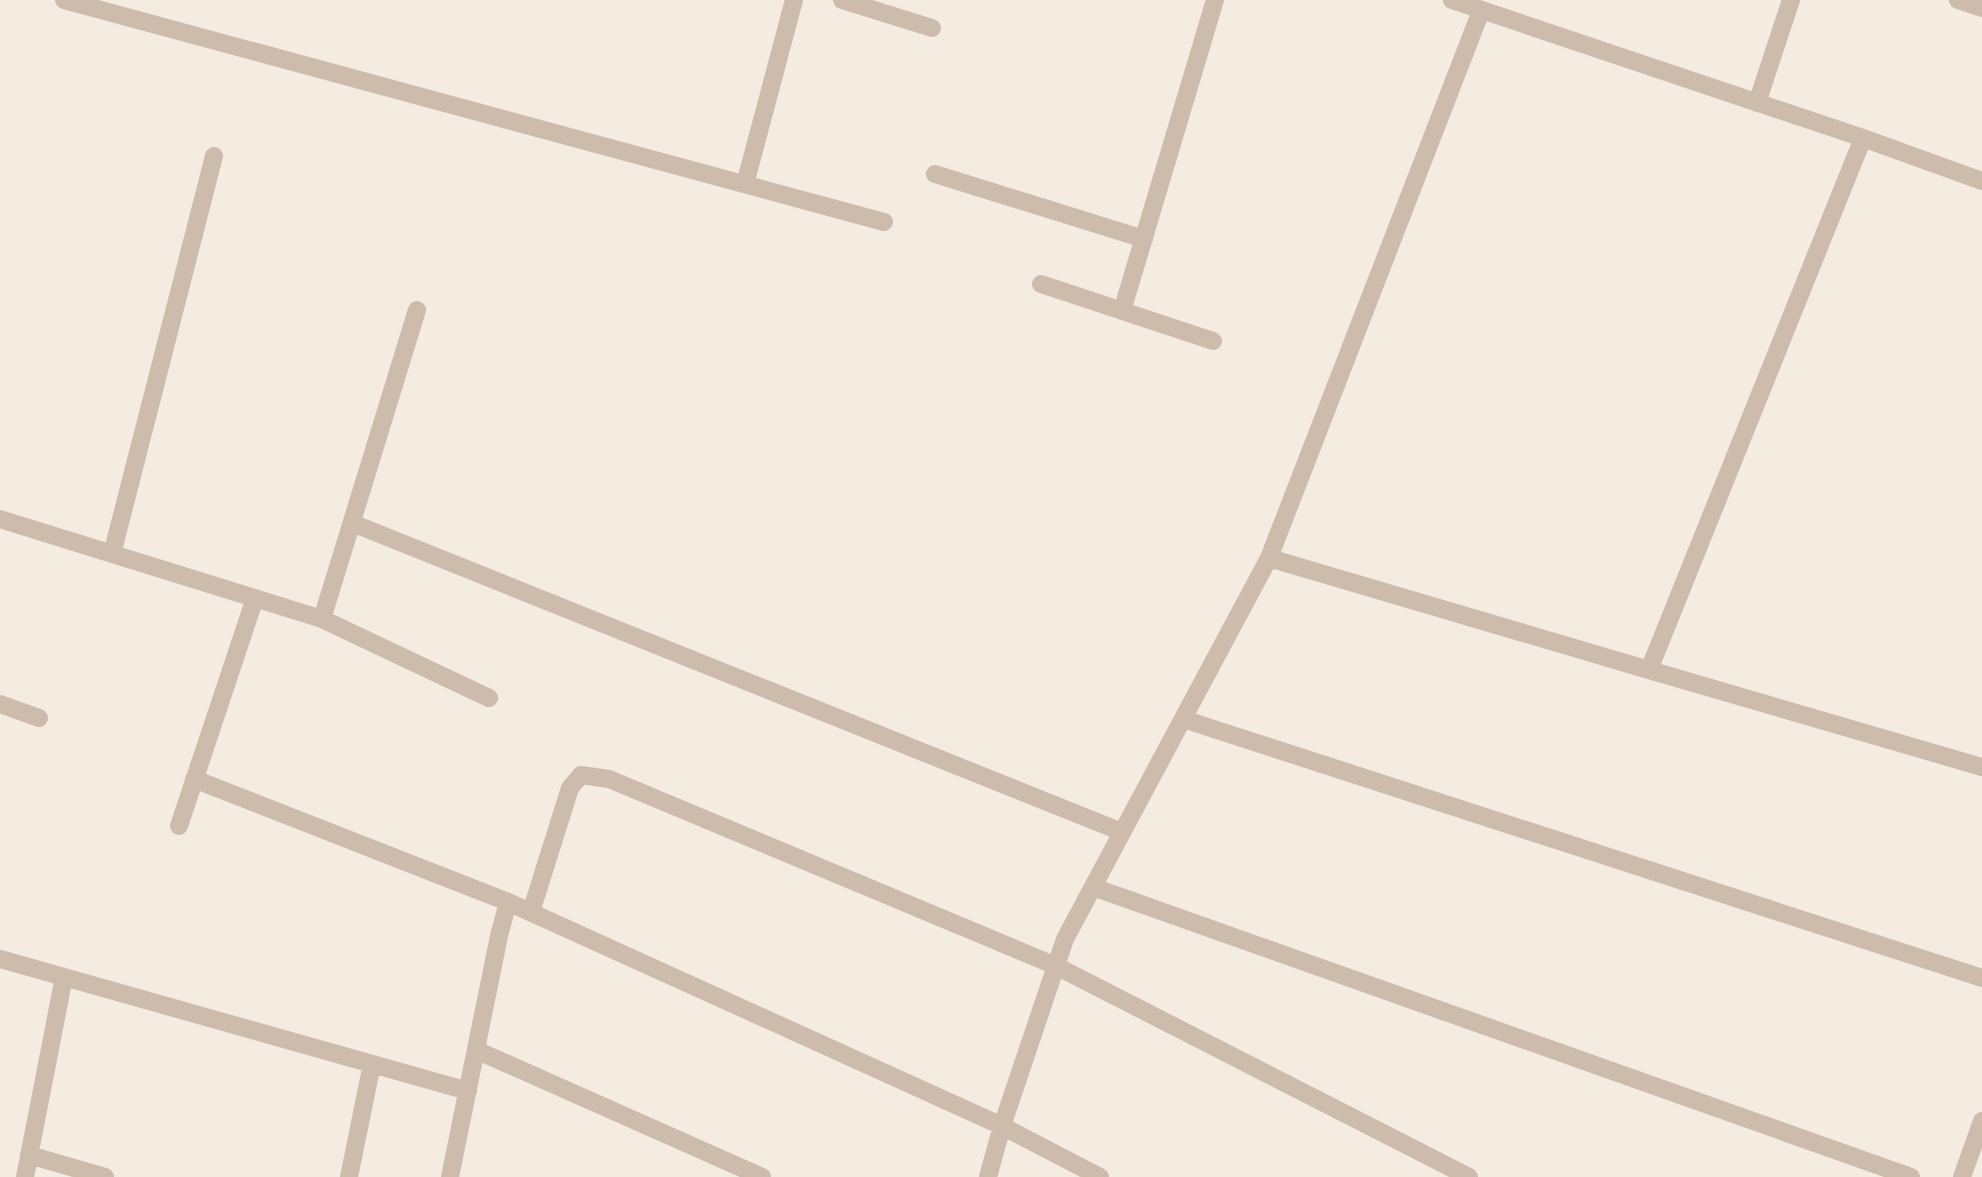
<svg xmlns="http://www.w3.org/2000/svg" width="1982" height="1177" viewBox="0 0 1982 1177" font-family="'Nunito Sans',sans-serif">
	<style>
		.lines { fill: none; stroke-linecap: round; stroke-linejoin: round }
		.street { stroke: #cdbbac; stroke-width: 18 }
	</style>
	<rect width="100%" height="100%" fill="#f4ebe1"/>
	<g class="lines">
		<path class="street" d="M64,0L884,222
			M842,0L932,28
			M1452,0L1863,138L1982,181
			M1958,0L1982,8
			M1757,103L1791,0
			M935,174L1144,239
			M745,184L794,0
			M1041,284L1213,341
			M1122,311L1215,0
			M0,519L322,619L489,698
			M352,523L1122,832
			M112,554L214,156
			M1269,558L1649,670L1863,138
			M322,619L417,310
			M1649,670L1982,767
			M0,704L39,718
			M1183,719L1982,978
			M194,779L508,902
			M179,826L255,598
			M1093,887L1911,1177
			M531,912L570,788L581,775L609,779L1056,966L1469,1177
			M0,959L468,1091
			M476,1050L762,1177
			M29,1155L105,1177
			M25,1177L64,977
			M349,1177L372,1064
			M450,1177L499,936L508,902L1002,1126L1100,1177
			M988,1177L1002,1126L1065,939L1269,558L1481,11
			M1962,1177L1982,1121"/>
	</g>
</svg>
